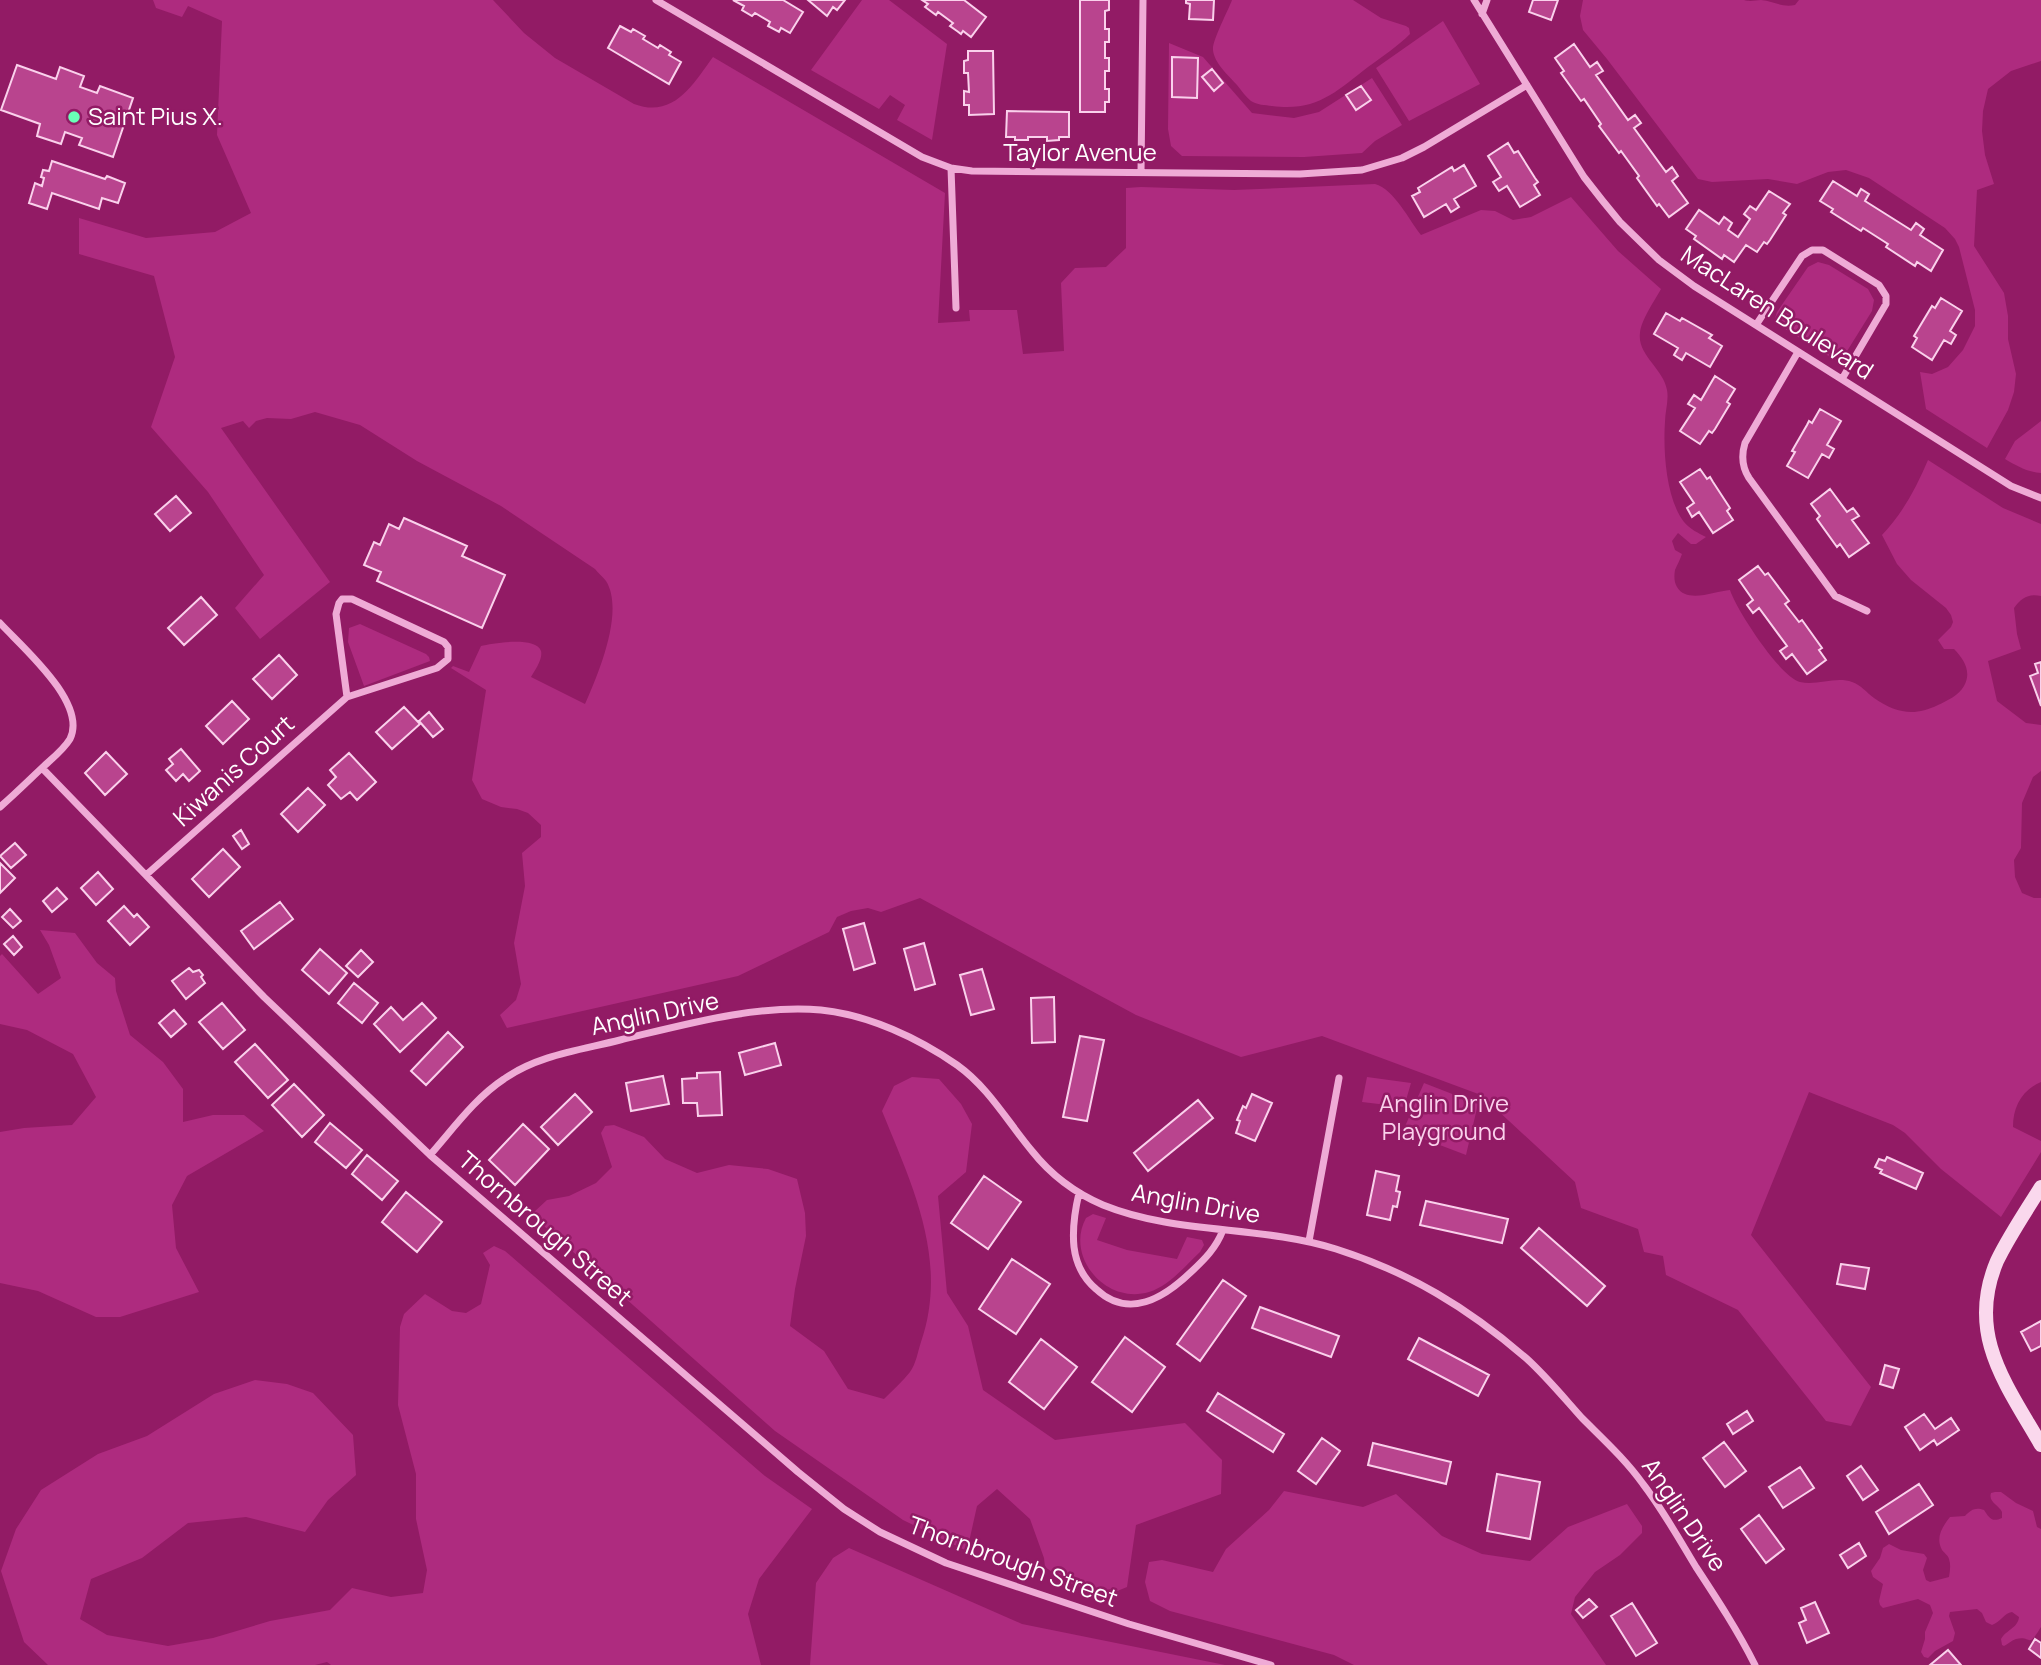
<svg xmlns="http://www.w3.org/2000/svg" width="2041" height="1665" viewBox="0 0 2041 1665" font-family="Manrope,sans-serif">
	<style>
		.green { fill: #ae2b7f }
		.building { fill: #b9448e; stroke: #fad1ec; stroke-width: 2 }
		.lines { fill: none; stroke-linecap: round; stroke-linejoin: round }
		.street { stroke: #efabd6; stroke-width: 7 }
		.secondary { stroke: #fad8ed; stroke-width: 14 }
		.poi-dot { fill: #69ffb7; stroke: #921b65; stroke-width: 2.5 }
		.labels { text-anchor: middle; stroke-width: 5; stroke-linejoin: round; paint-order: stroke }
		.poi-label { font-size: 24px; fill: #fff; stroke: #921b65; text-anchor: start }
		.street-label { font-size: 24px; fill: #fff; stroke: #921b65 }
		.park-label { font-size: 24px; fill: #fad1ec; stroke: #921b65 }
	</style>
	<rect width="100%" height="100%" fill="#921b65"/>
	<path class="green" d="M153,0H493L524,33L555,58L634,104C674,119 693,84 713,57L945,193L938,323L970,321L969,310H1017L1023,354L1064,351L1061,283L1075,268L1106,267L1126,248V188L1141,187L1234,190L1375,184C1394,189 1409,220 1421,235L1481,210L1495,211L1513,220L1531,217L1571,197L1618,251L1661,289C1655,300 1641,320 1640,333C1637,355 1664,369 1667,390C1669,400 1665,412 1665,422C1663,451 1666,499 1684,522C1690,529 1698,533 1706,537L1696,544H1691L1678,533L1672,541L1675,550L1682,554C1680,560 1677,565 1675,570C1674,576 1674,582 1677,587C1687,604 1715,591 1730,590C1736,609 1780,677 1800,682C1817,686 1836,676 1852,682C1861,685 1866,692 1874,698C1896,713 1914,717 1938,705C1947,701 1959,695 1964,686C1972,672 1964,659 1954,649H1944L1938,640L1951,627L1953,622L1951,615L1946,608L1911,580L1897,564L1882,535C1903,513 1916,488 1928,460L2003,508L2041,524V596C2029,593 2021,598 2014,608L2017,634L2021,649L1988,661L1997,701L2026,723L2041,725V771L2033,777L2022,803L2021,848L2014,860L2015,877L2022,893L2034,898H2041V1082C2022,1090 2013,1107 2013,1127L2041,1141V1152L2001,1217L1941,1169L1905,1133L1893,1125L1809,1092L1751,1235L1871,1387L1851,1426L1826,1421L1738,1310L1666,1275L1663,1256L1644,1252L1638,1229L1581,1208L1575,1182L1481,1095L1322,1036L1241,1057L1136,1015L920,898L881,912L868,908L851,911L837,917L829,932L738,976L507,1028L500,1015L516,1000L521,984L514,943L525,886L522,853L541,837V825L528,813L517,809L501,807L482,799L472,780L486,690L451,668L453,666L469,672L481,646C493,643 536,636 541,651C543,659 535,670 531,677L585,704C598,675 625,611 606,581C603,577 598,573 595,569L501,506L417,461L360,425L315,412L291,419L267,418L256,421L249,428L243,421L221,428L330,582L260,639L235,608L264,575L208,492L151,427L175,357L154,276L79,254V218L146,238L215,232L251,213L217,135L222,21L188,6L182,17L156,8Z
		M862,0H889L947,44L932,140L897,120L905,105L890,95L879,109L811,70Z
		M1232,0H1353L1381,18L1406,26L1409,28L1410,34C1398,46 1382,57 1368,67C1336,92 1316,112 1272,106C1265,105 1257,105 1251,101C1246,97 1241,90 1237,85C1229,76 1214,63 1213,50C1212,41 1228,11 1232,0Z
		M1583,0H1744C1751,2 1755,0 1761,0C1774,1 1782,8 1795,5L1799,0H2041V61L2011,71L1988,89L1983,111L1982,131L1985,155L1994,184L1977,190L1974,246L2004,293L2008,316V339L2016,374L2014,392L2008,410L1987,448L1926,409L1920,372L1932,374L1948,367L1963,350L1975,326V310L1959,247L1955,239L1945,228L1869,178L1846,170L1828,172L1797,184L1768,179L1712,182L1698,179L1607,59L1583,30L1580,16Z
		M1443,21L1480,84L1409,121L1376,68Z
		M1169,43L1203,57L1252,113L1294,118L1319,112L1372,78L1402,125L1375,141L1362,153L1304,157L1182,156L1171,146L1168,129Z
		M1818,262L1829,265L1868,289L1874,300L1872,311L1844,356L1835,360L1779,325L1775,318L1777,312L1808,267Z
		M2041,421V473C2027,472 2017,466 2005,459L2015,441Z
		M360,624L426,654L429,657L430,661L364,686L348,642L349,628Z
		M40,930L75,933L97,963L115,978L116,991L130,1035L163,1062L183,1089V1122L213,1115H244L264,1131L187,1176L172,1205L176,1248L199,1292L120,1317H96L38,1291L0,1283V1132L24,1128L72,1125L96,1097L73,1054L27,1030L0,1024V956L2,954L38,994L61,978L49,945Z
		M912,1077L939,1079L961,1104L972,1124L966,1172L938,1196L947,1293L968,1326L983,1390L1055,1440L1185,1423L1222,1460L1221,1494L1136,1525L1127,1587L1105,1596L1065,1581L1045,1567L1044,1558L1030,1519L997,1489L977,1506L967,1551L903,1520L775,1431L536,1219L534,1212L547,1200L569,1196L596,1183L612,1167L601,1133L605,1126L614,1125L644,1137L665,1159L697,1173L729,1165L768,1169L797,1179L805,1213L806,1236L795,1289L790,1326L824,1351L848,1389L884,1399C893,1390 903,1381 910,1372C916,1364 918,1351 921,1342C949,1260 912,1185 882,1111L894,1086Z
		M1367,1077L1411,1083L1404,1107L1362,1102Z
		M1424,1083L1478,1104L1466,1155L1403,1131Z
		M1093,1214L1106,1218L1097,1240L1127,1250L1177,1259L1187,1237L1202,1240L1204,1245L1200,1252C1185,1266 1169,1286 1149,1292C1105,1305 1065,1256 1086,1218Z
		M494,1246L505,1251L765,1476L812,1509L759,1579L748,1614L761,1665H331L327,1662L315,1665H48L24,1642L1,1571L16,1529L41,1490L98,1454L147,1436L214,1394L255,1380L287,1384L313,1393L353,1435L356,1475L328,1500L305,1532L246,1517L188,1523L142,1558L91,1579L80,1619L107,1635L168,1646L213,1638L270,1621L330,1610L352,1588L391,1597L423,1593L427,1570L416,1519V1474L398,1405L400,1327L404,1314L425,1294L452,1311L466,1313L481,1304L490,1265L483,1253Z
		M1284,1491L1363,1507L1396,1494L1442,1536L1482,1554L1530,1561L1568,1527L1627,1504L1642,1526V1533L1620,1555L1595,1572L1575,1597L1571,1614L1606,1665H1354L1334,1655L1170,1611L1150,1601L1145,1582L1149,1562L1162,1560L1213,1572L1226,1549L1269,1510Z
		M1995,1492H2001L2016,1503L2033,1511L2037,1527L2041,1529V1627C2027,1650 2032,1635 2016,1639C2012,1640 2008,1644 2004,1646L2002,1645L2001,1639C2006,1630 2018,1628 2019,1617L2012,1612C2004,1613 2001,1622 1992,1625L1986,1622L1982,1613L1977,1609L1950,1612L1949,1616L1955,1633L1953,1641L1935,1651L1928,1658L1924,1657L1921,1652L1925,1639V1632L1933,1613L1930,1605L1918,1599L1883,1608L1880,1605L1879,1601L1883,1584L1873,1577L1871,1571L1880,1558L1883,1548L1889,1544L1901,1550L1924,1554L1927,1558L1923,1570L1926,1580L1930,1582L1949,1577C1950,1571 1951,1565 1949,1559C1948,1555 1944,1553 1942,1550C1935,1537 1943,1526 1950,1517L1965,1516C1971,1510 1975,1507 1984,1510C1989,1517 1991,1523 2002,1518V1512C1999,1505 1988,1502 1991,1493Z
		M849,1548L1022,1624L1225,1665H810L816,1583L833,1558Z"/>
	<path class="building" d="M733,0H783L803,12L790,33L781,28L779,32L768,26L770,22L755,13L752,16L742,10L744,6Z
		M808,0H845L837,10L833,7L827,16Z
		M922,0H964L986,17L971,37L963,31L961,34L957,31L950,26L953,23L938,12L936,15L925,7L928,4Z
		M1080,0H1109V10L1105,11V29H1109V42H1105V58H1109V71H1105V89H1109V102H1105V112H1080Z
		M1186,0H1214L1213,20L1189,19L1190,4L1186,3Z
		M1533,0H1558L1551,20L1529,12Z
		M620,26L631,32L633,29L645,36L643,39L658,48L660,45L671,52L669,55L681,62L669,84L608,48Z
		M1574,44L1590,67L1597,62L1603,71L1596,75L1628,120L1635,115L1641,123L1634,128L1666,172L1672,167L1678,176L1672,181L1688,203L1669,217L1659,204L1657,206L1637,178L1639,176L1621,151L1619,153L1599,126L1601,124L1584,99L1581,101L1561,73L1564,71L1555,58Z
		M968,51H993L994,114L969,115V105H964V91L969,92L968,73H964V61L968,60Z
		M1172,57L1198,58L1197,98L1172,97Z
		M17,65L56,79L60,67L84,76L80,87L97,93L100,86L133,98L113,157L79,145L82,138L65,132L61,144L37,136L40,124L1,110Z
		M1212,69L1223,83L1214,91L1202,77Z
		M1361,86L1371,100L1356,110L1346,95Z
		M1007,111L1069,112V137H1059V140L1047,141V137H1028V140H1015V137H1006Z
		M1508,143L1514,153L1518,151L1535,178L1538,182L1534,185L1540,195L1520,207L1507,186L1499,191L1493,182L1501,177L1488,156Z
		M52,161L105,179L107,176L125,183L118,203L102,198L99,209L52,193L47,209L29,203L35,183L42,186L44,178L41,177L43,170L49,171Z
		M1464,165L1476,186L1454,199L1459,207L1451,212L1446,204L1424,217L1412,196L1420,192L1418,188L1452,167L1454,171Z
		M1833,181L1857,196L1861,189L1869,194L1865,201L1911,230L1916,223L1924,229L1920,235L1943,250L1931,271L1917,262L1915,266L1886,247L1888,244L1863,228L1861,231L1831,212L1833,209L1820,201Z
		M1769,191L1790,204L1783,213L1786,215L1770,240L1767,244L1764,242L1757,252L1746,245L1734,262L1724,255L1722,259L1694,239L1696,236L1686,229L1699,210L1719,224L1724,217L1732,223L1728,230L1738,237L1750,219L1744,214L1750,206L1756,210Z
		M1941,298L1962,311L1950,331L1956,335L1951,344L1944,340L1932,360L1912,347L1917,338L1914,336L1932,306L1935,308Z
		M1666,313L1680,321L1682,318L1712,335L1709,338L1722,346L1710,367L1686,353L1682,360L1674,355L1678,348L1654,334Z
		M1715,376L1735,389L1727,402L1730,404L1715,429L1712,433L1709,431L1700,444L1680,431L1695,408L1688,404L1694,395L1701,400Z
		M1820,409L1841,421L1827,445L1834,449L1829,458L1822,454L1808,478L1787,466L1795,452L1792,451L1807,425L1809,421L1812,423Z
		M1700,469L1707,479L1710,477L1713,482L1730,508L1727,511L1733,520L1713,533L1699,512L1692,517L1687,508L1694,503L1680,482Z
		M1830,489L1847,512L1853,508L1859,516L1852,520L1869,543L1849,557L1840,544L1837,547L1817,519L1820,516L1811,504Z
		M176,496L191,513L170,531L155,514Z
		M404,518L467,546L462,556L505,575L482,628L377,581L381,572L364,565L374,542L380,545L389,524L399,529Z
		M1758,566L1765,575L1768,573L1789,601L1785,604L1799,622L1802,620L1822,648L1819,650L1826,660L1807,674L1792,654L1786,659L1780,651L1787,646L1759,608L1753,613L1747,605L1753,600L1739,580Z
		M201,597L217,615L184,645L168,628Z
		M279,655L297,675L272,699L253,679Z
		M2041,662V706L2030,676L2038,673L2035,664Z
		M232,701L249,719L223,744L206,726Z
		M404,707L420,724L392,749L376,732Z
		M429,712L443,729L433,737L419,721Z
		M181,749L200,771L189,781L183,774L176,781L166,770L173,764L169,759Z
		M106,752L127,774L105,795L85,773Z
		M349,753L376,782L357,800L350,792L341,799L328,785L336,777L330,770Z
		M308,788L325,805L298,832L281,814Z
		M241,830L249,844L242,849L233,836Z
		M15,843L26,855L11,868L0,856Z
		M223,849L240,867L209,897L192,879Z
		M0,863L15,878L0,893Z
		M98,872L113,889L96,905L81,888Z
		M57,888L67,899L52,912L43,901Z
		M280,902L293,919L254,949L241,931Z
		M124,906L134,917L137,914L149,927L130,945L108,921Z
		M10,909L21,921L13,928L2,917Z
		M864,923L875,963L854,970L843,929Z
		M13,936L22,947L14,955L4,944Z
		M924,943L935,984L915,990L904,949Z
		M320,949L347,973L329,994L302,970Z
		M361,950L373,962L358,977L346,966Z
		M189,968L193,972L199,970L203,975L201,977L205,983L186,999L172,981Z
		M982,969L994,1009L971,1015L960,975Z
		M354,983L378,1003L362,1023L338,1003Z
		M1054,997L1055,1042L1032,1043L1031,998Z
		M222,1003L245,1030L223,1049L199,1022Z
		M422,1003L436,1018L400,1052L374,1024L391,1007L403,1020Z
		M174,1010L186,1024L171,1037L159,1023Z
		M448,1032L463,1047L426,1085L411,1071Z
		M1080,1036L1104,1040L1087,1121L1063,1117Z
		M775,1043L781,1065L745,1075L739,1053Z
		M255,1044L288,1080L268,1098L235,1062Z
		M720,1072L722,1115L698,1116L697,1103H683L682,1079L697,1078V1073Z
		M663,1076L669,1104L631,1111L626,1083Z
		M294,1084L324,1115L302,1137L272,1105Z
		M575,1094L592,1112L558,1145L541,1127Z
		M1252,1094L1272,1103L1255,1141L1236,1133L1240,1121L1237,1120L1243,1106L1246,1108Z
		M1198,1100L1213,1118L1148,1171L1134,1153Z
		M330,1123L362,1150L346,1168L315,1142Z
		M523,1124L549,1149L515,1185L489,1160Z
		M367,1155L398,1181L382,1200L352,1174Z
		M1887,1157L1923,1173L1916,1189L1880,1173L1882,1170L1875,1167L1879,1159L1885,1161Z
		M1376,1171L1399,1176L1396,1191L1400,1192L1397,1207L1393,1206L1390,1220L1367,1215Z
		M984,1176L1021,1202L988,1249L951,1223Z
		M406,1192L442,1222L417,1252L382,1222Z
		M1426,1201L1508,1219L1502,1243L1420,1225Z
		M1539,1228L1605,1286L1587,1306L1521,1248Z
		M1012,1259L1050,1284L1016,1334L979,1309Z
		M1841,1264L1869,1268L1865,1289L1837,1284Z
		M1223,1280L1246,1296L1200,1361L1177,1344Z
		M1260,1307L1339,1336L1331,1357L1252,1328Z
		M2041,1321V1346L2031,1351L2021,1332Z
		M1125,1337L1165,1367L1132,1412L1092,1382Z
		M1419,1338L1489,1375L1478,1396L1408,1359Z
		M1041,1339L1077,1367L1044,1409L1009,1382Z
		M1885,1365L1899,1369L1893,1388L1880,1384Z
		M1218,1393L1284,1434L1273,1452L1207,1411Z
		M1747,1411L1753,1421L1733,1434L1727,1424Z
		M1924,1414L1935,1429L1951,1418L1959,1430L1937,1445L1934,1440L1920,1450L1905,1427Z
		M1322,1438L1340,1451L1316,1484L1298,1471Z
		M1724,1442L1746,1471L1725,1487L1703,1458Z
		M1373,1443L1451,1462L1446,1484L1368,1465Z
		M1861,1466L1878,1490L1863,1500L1847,1476Z
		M1800,1467L1814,1488L1783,1508L1769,1487Z
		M1497,1474L1540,1482L1530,1539L1487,1531Z
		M1919,1484L1933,1505L1889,1534L1876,1512Z
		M1759,1515L1784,1549L1766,1563L1741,1529Z
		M1859,1543L1866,1556L1848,1568L1840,1555Z
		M1589,1599L1597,1607L1583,1618L1576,1610Z
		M1815,1602L1829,1633L1807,1643L1799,1623L1806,1620L1801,1608Z
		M1632,1603L1657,1643L1636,1656L1611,1616Z
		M2035,1639L2041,1643V1658L2029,1649Z
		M1948,1650L1961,1665H1930Z"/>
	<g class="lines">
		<path class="street" d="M656,0L922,157L951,168L972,171L1300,174L1362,170L1402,158L1424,147L1527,85
			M1474,0L1584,177L1602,200L1620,222L1659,260L1694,286L2011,486L2041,498
			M1482,14L1487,0
			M951,168L956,308
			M1141,172L1143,0
			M1756,325L1802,256L1812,250H1823L1879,285L1886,296V304L1842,379
			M1798,352L1745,443C1741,456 1742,467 1749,478L1835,596L1867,611
			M0,623C22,647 88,703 70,739C64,749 53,758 44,766C29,780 15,794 0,807
			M42,768L264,997L430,1155L798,1472L844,1509L880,1532L946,1563L1129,1624L1271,1665
			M146,875L347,697L437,668L448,659V647L444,642L352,599H342L339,603L336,614L347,697
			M430,1155C453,1129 475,1098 504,1079C538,1055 581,1050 620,1040C683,1025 757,1004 821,1010C869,1015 918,1038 957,1065C989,1088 1007,1121 1032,1151C1051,1175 1075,1193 1103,1205C1177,1235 1260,1225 1336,1249C1409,1272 1468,1308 1526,1358C1546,1376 1564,1398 1582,1418C1603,1439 1626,1460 1643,1484C1663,1510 1679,1539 1696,1567C1717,1599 1738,1631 1755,1665
			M1079,1193C1075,1210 1072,1228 1074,1247C1076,1263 1083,1278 1096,1289C1129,1320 1164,1298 1191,1272C1205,1259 1216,1248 1223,1230
			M1309,1241L1339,1078"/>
		<path class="secondary" d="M2041,1187C2026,1211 2009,1236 1997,1261C1966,1334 2006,1384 2041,1445"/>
	</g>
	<circle class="poi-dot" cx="74" cy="117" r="7"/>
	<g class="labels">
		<g class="poi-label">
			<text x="88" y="125">Saint Pius X.</text>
		</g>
		<g class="street-label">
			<text x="1080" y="161">Taylor Avenue</text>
			<text transform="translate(1777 313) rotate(33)" y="8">MacLaren Boulevard</text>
			<text transform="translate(234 771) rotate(-42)" y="8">Kiwanis Court</text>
			<text transform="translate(655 1014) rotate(-12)" y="8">Anglin Drive</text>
			<text transform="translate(1196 1204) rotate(10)" y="8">Anglin Drive</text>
			<text transform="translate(545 1229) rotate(41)" y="8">Thornbrough Street</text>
			<text transform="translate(1684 1515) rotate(56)" y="8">Anglin Drive</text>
			<text transform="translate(1013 1562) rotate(20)" y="8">Thornbrough Street</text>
		</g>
		<g class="park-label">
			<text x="1444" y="1112">Anglin Drive<tspan x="1444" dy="28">Playground</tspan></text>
		</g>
	</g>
</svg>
